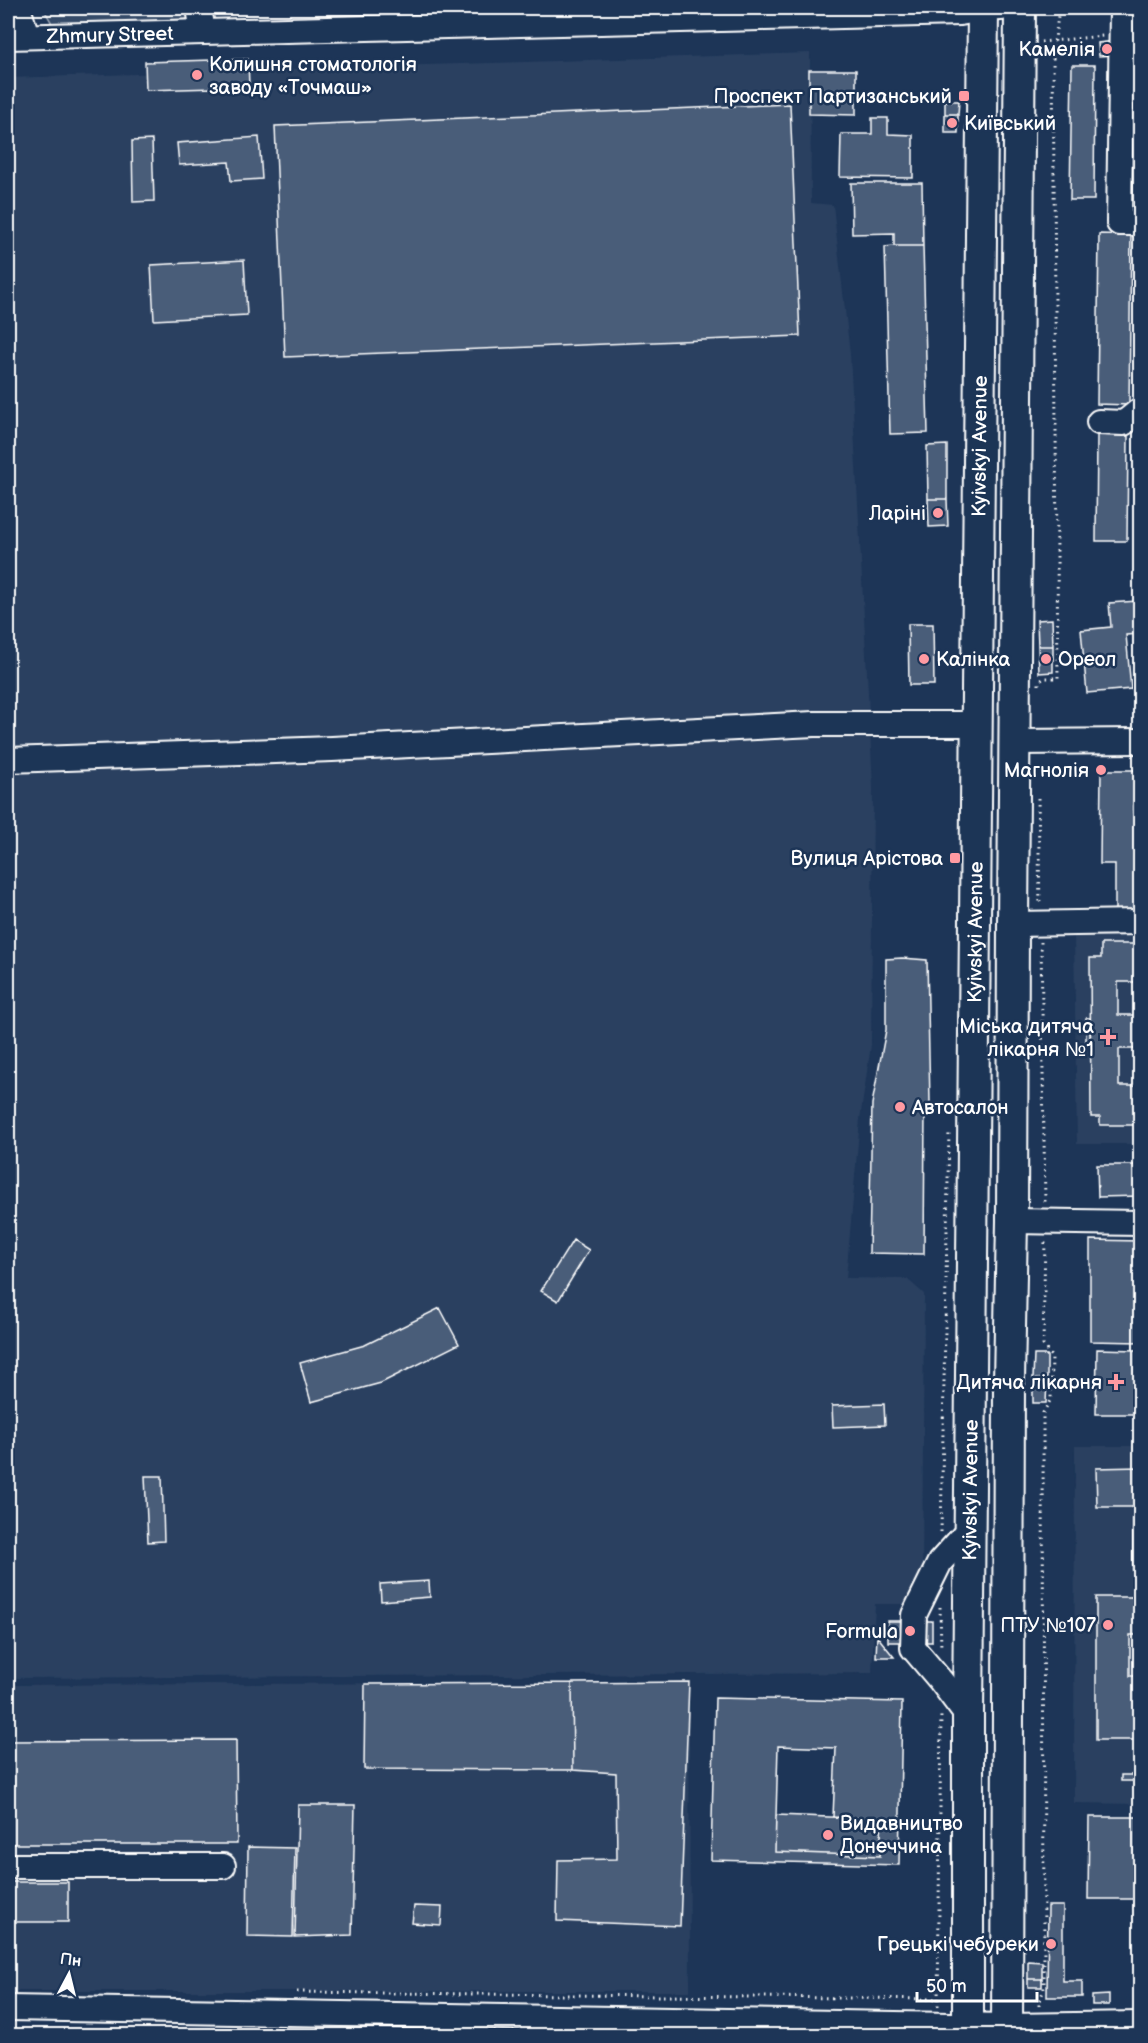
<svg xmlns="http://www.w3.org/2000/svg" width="1148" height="2043" viewBox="0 0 1148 2043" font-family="'Balsamiq Sans',sans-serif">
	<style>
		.built { fill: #2a4161 }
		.green { fill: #364b69; stroke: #9aa5b4; stroke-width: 1.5 }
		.building { fill: #4a5d79; stroke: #fff; stroke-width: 1.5; fill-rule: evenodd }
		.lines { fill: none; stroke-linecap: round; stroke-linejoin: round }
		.minor-casing { stroke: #fff; stroke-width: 28 }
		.major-casing { stroke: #fff; stroke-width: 34 }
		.path { stroke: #fff; stroke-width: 3; stroke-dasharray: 1.5 4.5; stroke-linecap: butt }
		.minor { stroke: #1d3557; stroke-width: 24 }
		.major { stroke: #1d3557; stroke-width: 30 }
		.poi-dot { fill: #ff9aa2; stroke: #1d3557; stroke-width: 2 }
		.labels { text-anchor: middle; stroke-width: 5; stroke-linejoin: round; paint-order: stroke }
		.street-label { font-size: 20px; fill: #fff; stroke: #1d3557 }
		.poi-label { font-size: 20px; fill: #fff; stroke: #1d3557; text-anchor: end }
	</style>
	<rect width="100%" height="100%" fill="#1d3557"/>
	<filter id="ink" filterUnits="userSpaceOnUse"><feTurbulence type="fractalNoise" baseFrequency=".0167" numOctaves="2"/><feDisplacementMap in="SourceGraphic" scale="12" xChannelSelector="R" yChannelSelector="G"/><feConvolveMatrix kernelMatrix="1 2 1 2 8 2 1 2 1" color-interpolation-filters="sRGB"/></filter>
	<g filter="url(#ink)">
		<path class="built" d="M810,53L811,203L833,205L850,354L873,787L871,1045L860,1119L846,1278L907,1279L924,1294L922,1582L913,1604H875L872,1673L8,1678V78Z
			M1140,930V1144H1077L1074,931Z
			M1075,1446H1140V1804L1074,1803Z
			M689,1682L690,1991H8V1685Z"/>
		<path class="green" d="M43,8H191L193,19L53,25Z"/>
		<path class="building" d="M1114,41L1116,55L1099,56L1098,43Z
			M1140,44V214H1138Z
			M248,59L249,87L146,90L145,62Z
			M1072,65H1095L1094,200H1070Z
			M809,70H856V115L809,114Z
			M945,101H959L958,114H945Z
			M790,104L800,336L285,357L275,126Z
			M945,114H958V133H945Z
			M872,118H888V134L913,135V178L840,177L841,134H872Z
			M259,137L262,179L231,181L229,162L179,165L177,143Z
			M152,140L154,201L133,202L132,141Z
			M851,183H922L923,246H894V233L852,234Z
			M1099,234L1131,235L1129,405L1097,404Z
			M894,246H923L928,433L890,434L885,247Z
			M244,260L247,315L154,320L151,265Z
			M1097,435L1128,436L1127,541H1096Z
			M947,445V499H928L927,446Z
			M928,499H947L948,526L929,527Z
			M1138,601L1140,634L1126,635L1131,689L1087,693L1081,630L1111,627L1109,603Z
			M1052,619L1053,646H1038L1037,620Z
			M908,624H933L934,685H909Z
			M1038,646H1053V672L1039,673Z
			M1101,770H1140V802H1134V859H1140V910H1115V864H1100Z
			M1139,935L1140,982H1118V1015H1140V1049H1119V1086H1139L1140,1125H1100V1117H1091L1090,958H1101V944H1139Z
			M902,958L927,960L930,1103L928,1109H925L924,1254L869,1253L872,1104L886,1030V959Z
			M1086,1018H1090V1044H1086Z
			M1097,1165H1140V1196L1098,1197Z
			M573,1240L589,1250L558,1301L541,1291Z
			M1090,1240L1140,1241V1342L1090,1341Z
			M440,1308L459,1344L381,1383L311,1402L300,1363L365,1345Z
			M1097,1349L1137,1350L1136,1414H1096Z
			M1034,1355H1047V1379H1033Z
			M1033,1379H1047L1046,1403H1033Z
			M884,1404L885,1425L833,1427L832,1406Z
			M1140,1467V1635H1130V1676H1140V1740H1096V1597H1133V1507H1097L1096,1468Z
			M145,1476H162L164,1541L148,1542Z
			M429,1581L430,1597L381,1601L380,1584Z
			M888,1621H932V1642H888Z
			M877,1636L894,1657H876Z
			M689,1682L680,1926L557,1921L558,1860L617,1859L616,1773L573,1770L572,1683Z
			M572,1683L573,1770L364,1769L365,1684Z
			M715,1698L902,1702L899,1865L711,1860ZM778,1746L836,1748L833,1817L882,1819L880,1856L775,1852Z
			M236,1740L237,1844H8V1741Z
			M1121,1775H1140V1781H1121Z
			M298,1805H355L352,1935L295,1937Z
			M776,1815L882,1819L880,1856L775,1852Z
			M1089,1817H1140V1899H1088Z
			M248,1847L295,1848L293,1937L247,1936Z
			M8,1882H68V1922H8Z
			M414,1906L442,1907L441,1925L412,1923Z
			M1048,1906H1063V1981H1082V1997H1047Z
			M1028,1961L1042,1962V1979H1028Z
			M1028,1979H1042V1987H1028Z
			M1109,1995V2005H1092V1996Z"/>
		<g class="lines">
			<defs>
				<g id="minor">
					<path d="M18,8L27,36"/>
					<path d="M199,8L203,32"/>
					<path d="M1122,8L1119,223H1140"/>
					<path id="s1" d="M8,37L960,13L983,9L1001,8"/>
					<path d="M1099,422L1124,423L1140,410"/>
					<path d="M1014,742L1140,741"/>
					<path d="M8,760L332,749L814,724H977"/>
					<path d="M1013,924L1140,922"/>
					<path d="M1012,1221L1140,1223"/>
					<path d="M968,1717L941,1681L913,1648L914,1615L940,1562L970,1529"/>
					<path d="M8,1866H223"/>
					<path d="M8,2008L1007,2026L1140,2024"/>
				</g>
				<g id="major">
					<path id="s2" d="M968,2036V1717L983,8"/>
					<path d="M1007,2036L1009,1382L1012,1221L1013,924L1020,8"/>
				</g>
			</defs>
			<use href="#minor" class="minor-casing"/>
			<use href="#major" class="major-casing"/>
			<path class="path" d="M1041,42L1103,36
				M1039,685V682L1044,678H1058L1053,55L1059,8
				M1038,798L1040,906
				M1041,942L1045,1203
				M941,1532L949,1130
				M940,1607L941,1649
				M297,1992L939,1999
				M938,2006L941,1712
				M1039,2006V2001L1044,1990L1043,1413L1051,1399L1052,1358L1043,1345L1045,1239
				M297,2035L320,2036"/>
			<use href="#minor" class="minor"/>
			<use href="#major" class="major"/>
		</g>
	</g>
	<g class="poi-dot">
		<circle cx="1107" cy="49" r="6"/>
		<circle cx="197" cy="75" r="6"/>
		<rect x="958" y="90" width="12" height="12" rx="3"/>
		<circle cx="952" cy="123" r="6"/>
		<circle cx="938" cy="513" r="6"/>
		<circle cx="924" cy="659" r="6"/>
		<circle cx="1046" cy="659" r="6"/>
		<circle cx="1101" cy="770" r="6"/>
		<rect x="949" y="852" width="12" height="12" rx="3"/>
		<path d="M1105 1028h6v6h6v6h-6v6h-6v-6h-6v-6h6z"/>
		<circle cx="900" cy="1107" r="6"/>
		<path d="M1113 1373h6v6h6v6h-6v6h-6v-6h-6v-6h6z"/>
		<circle cx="1108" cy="1625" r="6"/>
		<circle cx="910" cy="1631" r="6"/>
		<circle cx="828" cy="1835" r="6"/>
		<circle cx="1051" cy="1944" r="6"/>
	</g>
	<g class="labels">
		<g class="street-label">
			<text dy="7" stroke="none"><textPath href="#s1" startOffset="102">Zhmury Street</textPath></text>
			<text dy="7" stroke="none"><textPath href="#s2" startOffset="1590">Kyivskyi Avenue</textPath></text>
			<text dy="7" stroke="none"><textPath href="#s2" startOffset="1104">Kyivskyi Avenue</textPath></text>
			<text dy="7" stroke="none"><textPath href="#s2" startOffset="546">Kyivskyi Avenue</textPath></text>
		</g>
		<g class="poi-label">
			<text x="1095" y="56">Камелія</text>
			<text x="209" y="71" text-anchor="start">Колишня стоматологія<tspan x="209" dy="23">заводу «Точмаш»</tspan></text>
			<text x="952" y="103">Проспект Партизанський</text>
			<text x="964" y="130" text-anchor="start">Київський</text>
			<text x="926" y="520">Ларіні</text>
			<text x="936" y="666" text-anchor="start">Калінка</text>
			<text x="1058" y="666" text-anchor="start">Ореол</text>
			<text x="1089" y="777">Магнолія</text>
			<text x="943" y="865">Вулиця Арістова</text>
			<text x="1094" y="1033">Міська дитяча<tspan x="1094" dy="23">лікарня №1</tspan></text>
			<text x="912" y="1114" text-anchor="start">Автосалон</text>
			<text x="1102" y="1389">Дитяча лікарня</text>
			<text x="1096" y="1632">ПТУ №107</text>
			<text x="898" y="1638">Formula</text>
			<text x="840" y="1830" text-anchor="start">Видавництво<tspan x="840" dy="23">Донеччина</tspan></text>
			<text x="1039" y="1951">Грецькі чебуреки</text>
		</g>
	</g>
	<rect width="1148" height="2043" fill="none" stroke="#1d3557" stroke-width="30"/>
	<rect x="15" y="15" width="1118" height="2013" fill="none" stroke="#fff" stroke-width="2" filter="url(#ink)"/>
	<g transform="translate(69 1974) rotate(7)" stroke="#1d3557" stroke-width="4.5" paint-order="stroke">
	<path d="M0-4.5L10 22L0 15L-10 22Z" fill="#ffffff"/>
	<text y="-9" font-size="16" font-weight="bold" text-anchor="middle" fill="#ffffff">Пн</text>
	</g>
	<path d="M917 1992v9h120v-9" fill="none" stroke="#ffffff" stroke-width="3"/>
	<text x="926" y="1992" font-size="18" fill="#ffffff" stroke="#1d3557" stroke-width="4.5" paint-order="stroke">50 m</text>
</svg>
